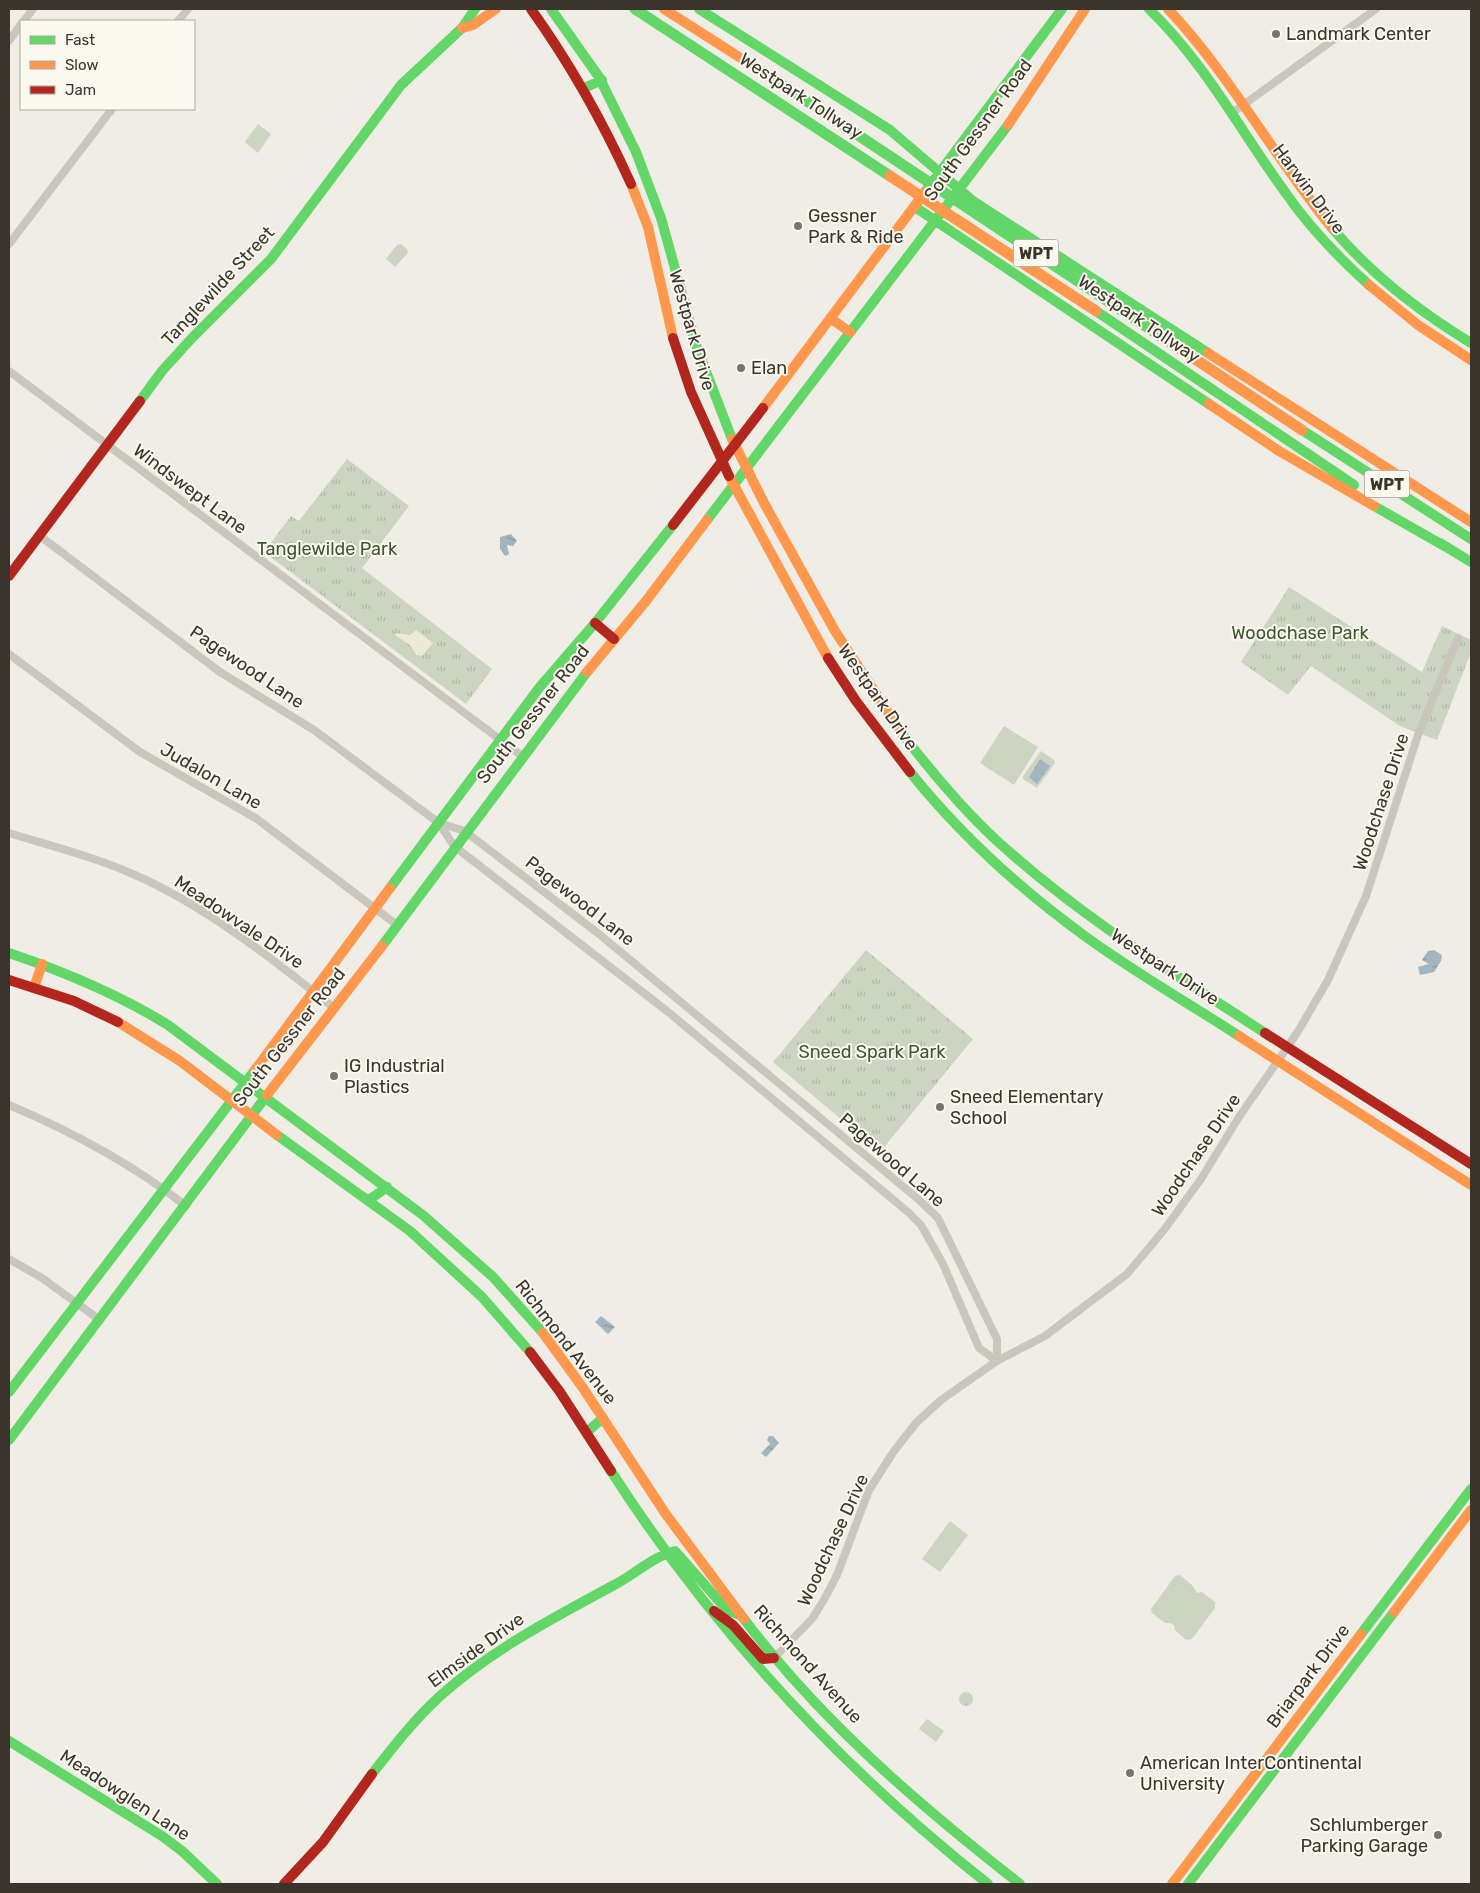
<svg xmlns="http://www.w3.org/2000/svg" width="1480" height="1893" viewBox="0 0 1480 1893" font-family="Rubik,sans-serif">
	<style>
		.grass { fill: url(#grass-tufts) }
		.pitch { fill: #cbd5c1 }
		.plaza { fill: #ece9d7 }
		.water { fill: url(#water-ripples) }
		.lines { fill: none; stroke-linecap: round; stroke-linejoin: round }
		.street { stroke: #c9c6be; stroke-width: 8 }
		.fast { stroke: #63d668; stroke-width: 10 }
		.slow { stroke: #ff974d; stroke-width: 10 }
		.jam { stroke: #b3261e; stroke-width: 10 }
		.fast-bridge { stroke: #63d668; stroke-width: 11 }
		.slow-bridge { stroke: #ff974d; stroke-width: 11 }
		.poi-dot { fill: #79756d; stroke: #faf8ef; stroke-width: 2 }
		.labels { text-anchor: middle; stroke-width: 4; stroke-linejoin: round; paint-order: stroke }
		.shield { fill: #faf8ef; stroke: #746f66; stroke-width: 1 }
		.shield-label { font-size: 16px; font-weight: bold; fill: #3a342c }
		.poi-label { font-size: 18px; fill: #3a342c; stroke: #faf8ef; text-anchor: start }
		.street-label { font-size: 18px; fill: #3a342c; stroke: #faf8ef }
		.park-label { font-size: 18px; fill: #3e5731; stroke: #faf8ef }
	</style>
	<defs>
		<pattern id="grass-tufts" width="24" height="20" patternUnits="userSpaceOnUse" patternTransform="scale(1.25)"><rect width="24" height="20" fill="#cbd5c1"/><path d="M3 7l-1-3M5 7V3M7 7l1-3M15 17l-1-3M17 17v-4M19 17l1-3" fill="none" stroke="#afb7a6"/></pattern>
		<pattern id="water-ripples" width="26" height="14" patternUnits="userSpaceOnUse" patternTransform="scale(1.25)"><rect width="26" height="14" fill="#a3b6bf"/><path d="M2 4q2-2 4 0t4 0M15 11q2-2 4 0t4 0" fill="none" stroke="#86959b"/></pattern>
	</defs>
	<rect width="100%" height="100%" fill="#efede6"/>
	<path class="grass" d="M347,459L409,506L362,568L492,669L466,704L264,552L291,516L299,521Z
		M1289,587L1422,672L1442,626L1471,640V652L1437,740L1400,726L1311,666L1288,695L1241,662Z
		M866,950L973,1039L880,1152L773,1062Z
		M959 1699a7 7 0 1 1 14 0a7 7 0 1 1-14 0Z"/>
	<path class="pitch" d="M258,124L271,134L258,153L245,142Z
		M401,244L407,249L408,253L395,267L386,259L397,245Z
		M1004,726L1038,747L1014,785L980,763Z
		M1041,751L1054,760L1055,763L1037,788L1023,779V776Z
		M945,1025L964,1040L938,1073L919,1059Z
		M950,1521L968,1535L940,1572L922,1559Z
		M1180,1575L1193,1586L1197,1593L1202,1592L1215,1602V1608L1192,1639L1186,1640L1175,1630L1174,1625L1170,1623H1165L1152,1613L1151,1609L1175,1576Z
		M927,1719L944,1731L936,1742L919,1729Z"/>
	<path class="plaza" d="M416,630L433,643L422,656L416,655L411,646L395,635L396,633L410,635Z"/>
	<path class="water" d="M511,534L517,541L513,546L507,545L509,554L505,556L500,549V537Z
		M1040,759L1050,766L1037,784L1029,777Z
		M1434,950L1442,955L1441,961L1434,972L1420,975L1418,967L1429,964L1422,960L1428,951Z
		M601,1316L615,1327L608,1334L595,1322Z
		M769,1436H773L779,1443L766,1457L761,1453L770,1444L767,1440Z"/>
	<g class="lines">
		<path class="street" d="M24,21L33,9
			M178,21L188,9
			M9,41L21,24
			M1232,113L1376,9
			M9,244L112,109
			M9,371L522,756
			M40,536L220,672L314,730L439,823L465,831L475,839L599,934L918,1199L938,1218L997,1339V1361
			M9,654L140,752L257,819L397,925
			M439,823L454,846L667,1011L908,1212L921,1225L943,1264L979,1348L997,1361
			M9,833C51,846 95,857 135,875C204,905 274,960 333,1007
			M9,1105C73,1132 131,1163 186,1206
			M9,1259L42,1278L100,1320
			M774,1658L812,1619L825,1598L837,1575L869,1490L894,1451L916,1423L941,1400L997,1361L1045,1336L1127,1274L1164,1230L1201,1179L1239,1117L1297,1033L1328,980L1366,896L1418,735L1458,638"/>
		<path class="fast" d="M551,9L599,77L636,152L661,218L697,348L732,439
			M699,9L890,130L973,201L1208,353
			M1149,9C1205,63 1240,130 1285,192C1309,227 1338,257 1369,285
			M584,88L602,80
			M925,192L1062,9
			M915,207L1209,404
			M1332,228C1371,274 1420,312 1471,343
			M1096,311L1354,485
			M140,401L162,371L192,338L271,259L401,85L462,28L475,9
			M1302,430L1471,539
			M1374,506L1446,547
			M707,520L1008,125
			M1440,543L1471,562
			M903,735C934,775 967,815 1005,848C1084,919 1176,975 1265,1033
			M910,772C959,833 1019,888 1082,934C1132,971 1187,1002 1239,1036
			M390,888L539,688L595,623L673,525
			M382,946L587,672
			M9,953C65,972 118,994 168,1025L424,1216L493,1277L543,1333
			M277,1135L410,1231L482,1297L530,1352
			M369,1200L387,1187
			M9,1392L255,1070
			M587,1432L603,1418
			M9,1440L267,1095
			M611,1471C713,1630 840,1767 988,1884
			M744,1619C822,1722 919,1805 1020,1884
			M1361,1634L1471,1489
			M9,1741L162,1836L182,1851L217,1884
			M372,1774C393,1747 414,1720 439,1697C491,1650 555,1617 616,1584C635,1574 654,1556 675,1551L727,1610L740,1615
			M1188,1884L1394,1612"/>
		<path class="slow" d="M664,9L769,76
			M1168,9C1231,76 1274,157 1332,228
			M462,28L473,25L496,9
			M1008,125L1085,9
			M631,184L648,227L673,338
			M1369,285L1418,325L1471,360
			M830,318L850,332
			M1208,353L1471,522
			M1209,404L1279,451L1374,506
			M763,408L925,192
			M732,439L764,503L835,631L903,735
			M729,476L828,658
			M587,672L646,601L707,520
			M34,988L42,964
			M118,1022L180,1061L277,1135
			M1239,1036L1471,1185
			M255,1070L390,888
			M267,1095L382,946
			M543,1333L583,1388L665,1513L744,1619
			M1394,1612L1471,1510
			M1172,1884L1361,1634"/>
		<path class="jam" d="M531,9C571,65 603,122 631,184
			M673,338L691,392L729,476
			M673,525L763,408
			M9,576L140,401
			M595,623L614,639
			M828,658L856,701L910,772
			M9,980L74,1001L118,1022
			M1265,1033L1471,1164
			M530,1352L560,1392L611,1471
			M714,1611L733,1625L763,1659L774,1658
			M284,1884L323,1842L372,1774"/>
		<path class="fast-bridge" d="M635,9L890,176
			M769,76L1168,341"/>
		<path class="slow-bridge" d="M890,176L1096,311
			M1168,341L1302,430"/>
	</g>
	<g class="poi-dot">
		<circle cx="1276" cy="34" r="5"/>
		<circle cx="798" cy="226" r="5"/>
		<circle cx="741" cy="368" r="5"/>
		<circle cx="334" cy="1076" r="5"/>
		<circle cx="940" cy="1107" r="5"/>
		<circle cx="1130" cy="1773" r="5"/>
		<circle cx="1438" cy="1835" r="5"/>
	</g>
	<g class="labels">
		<g class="shield">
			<rect x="1013.5" y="239.5" width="45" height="27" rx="4"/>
			<rect x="1364.5" y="470.5" width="45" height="27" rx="4"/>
		</g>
		<g class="shield-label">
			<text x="1036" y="259">WPT</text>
			<text x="1387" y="490">WPT</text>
		</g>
		<g class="poi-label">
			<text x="1286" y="40">Landmark Center</text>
			<text x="808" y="222">Gessner<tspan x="808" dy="21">Park &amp; Ride</tspan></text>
			<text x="751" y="374">Elan</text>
			<text x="344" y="1072">IG Industrial<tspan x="344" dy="21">Plastics</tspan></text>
			<text x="950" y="1103">Sneed Elementary<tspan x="950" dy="21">School</tspan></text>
			<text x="1140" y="1769">American InterContinental<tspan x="1140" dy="21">University</tspan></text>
			<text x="1428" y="1831" text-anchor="end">Schlumberger<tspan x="1428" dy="21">Parking Garage</tspan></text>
		</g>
		<g class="street-label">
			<text transform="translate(801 96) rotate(33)" y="6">Westpark Tollway</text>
			<text transform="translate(978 130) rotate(-54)" y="6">South Gessner Road</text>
			<text transform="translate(1309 189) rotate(53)" y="6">Harwin Drive</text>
			<text transform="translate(218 286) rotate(-47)" y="6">Tanglewilde Street</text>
			<text transform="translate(1139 319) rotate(34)" y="6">Westpark Tollway</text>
			<text transform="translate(692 330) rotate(74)" y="6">Westpark Drive</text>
			<text transform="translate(190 489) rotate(37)" y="6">Windswept Lane</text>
			<text transform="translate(247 667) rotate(34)" y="6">Pagewood Lane</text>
			<text transform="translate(878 697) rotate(55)" y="6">Westpark Drive</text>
			<text transform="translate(533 714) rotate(-52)" y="6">South Gessner Road</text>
			<text transform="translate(211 776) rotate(30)" y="6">Judalon Lane</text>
			<text transform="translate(1381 802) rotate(-72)" y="6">Woodchase Drive</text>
			<text transform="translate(580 901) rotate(38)" y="6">Pagewood Lane</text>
			<text transform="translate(239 922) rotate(34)" y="6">Meadowvale Drive</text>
			<text transform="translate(1165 967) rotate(33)" y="6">Westpark Drive</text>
			<text transform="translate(289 1037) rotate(-52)" y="6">South Gessner Road</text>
			<text transform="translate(1196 1155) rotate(-56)" y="6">Woodchase Drive</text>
			<text transform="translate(892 1160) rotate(41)" y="6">Pagewood Lane</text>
			<text transform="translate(566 1342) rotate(52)" y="6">Richmond Avenue</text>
			<text transform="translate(833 1540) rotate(-65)" y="6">Woodchase Drive</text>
			<text transform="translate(476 1650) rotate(-36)" y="6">Elmside Drive</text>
			<text transform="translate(808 1664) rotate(48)" y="6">Richmond Avenue</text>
			<text transform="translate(1308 1676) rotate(-53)" y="6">Briarpark Drive</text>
			<text transform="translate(125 1795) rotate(33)" y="6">Meadowglen Lane</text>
		</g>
		<g class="park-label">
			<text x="327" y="555">Tanglewilde Park</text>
			<text x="1300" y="639">Woodchase Park</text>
			<text x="872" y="1058">Sneed Spark Park</text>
		</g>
	</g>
	<rect width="1480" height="1893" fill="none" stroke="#3a342c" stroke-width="20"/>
	<rect x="20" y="20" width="175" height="90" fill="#faf8ef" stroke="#adaaa1"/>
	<rect x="30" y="36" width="25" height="8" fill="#63d668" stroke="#adaaa1"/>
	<text x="65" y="45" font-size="15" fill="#3a342c">Fast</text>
	<rect x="30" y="61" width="25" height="8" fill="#ff974d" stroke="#adaaa1"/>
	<text x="65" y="70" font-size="15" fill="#3a342c">Slow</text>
	<rect x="30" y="86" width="25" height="8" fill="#b3261e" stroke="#adaaa1"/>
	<text x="65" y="95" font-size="15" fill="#3a342c">Jam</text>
</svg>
